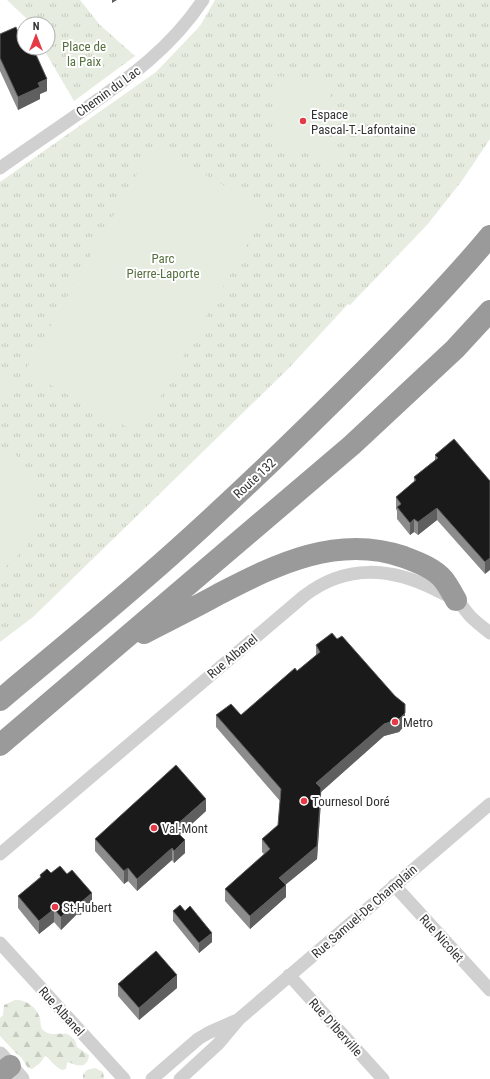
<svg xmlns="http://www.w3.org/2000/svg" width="490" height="1079" viewBox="0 0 490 1079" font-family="'Roboto Condensed',sans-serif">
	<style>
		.grass { fill: url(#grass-tufts) }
		.forest { fill: url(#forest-firs) }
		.pitch { fill: #e6ecdf }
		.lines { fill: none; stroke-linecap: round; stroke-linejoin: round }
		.minor { stroke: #d0d0d0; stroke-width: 13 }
		.tertiary { stroke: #d0d0d0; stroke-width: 17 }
		.motorway { stroke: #9a9a9a; stroke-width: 22 }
		.wall { fill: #8c8c8c }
		.shaded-wall { fill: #5f5f5f }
		.building { fill: #1a1a1a; stroke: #5f5f5f }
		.poi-dot { fill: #e63946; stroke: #fff; stroke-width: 1.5 }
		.labels { text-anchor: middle; stroke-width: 4; stroke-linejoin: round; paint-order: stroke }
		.park-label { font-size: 13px; fill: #56703f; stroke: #fff }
		.street-label { font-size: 13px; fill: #333; stroke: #fff }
		.poi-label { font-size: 13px; fill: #333; stroke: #fff; text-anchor: start }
	</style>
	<defs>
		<pattern id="grass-tufts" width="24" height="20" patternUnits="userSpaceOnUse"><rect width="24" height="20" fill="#e6ecdf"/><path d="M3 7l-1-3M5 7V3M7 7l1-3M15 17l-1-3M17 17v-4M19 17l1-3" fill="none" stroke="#c6cbc0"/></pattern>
		<pattern id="forest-firs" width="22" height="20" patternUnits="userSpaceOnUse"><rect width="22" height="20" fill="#e6ecdf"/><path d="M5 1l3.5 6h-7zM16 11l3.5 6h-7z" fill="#c6cbc0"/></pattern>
	</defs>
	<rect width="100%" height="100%" fill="#fff"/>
	<path class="grass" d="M7,0H80L100,25L135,56L74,101L43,48H48V24H30L26,18Z
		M215,0H490V139L461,182L427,225L350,305L348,304L289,368L33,617L0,642V182L156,72L200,26Z"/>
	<path class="forest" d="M15,1000C26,999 38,1008 40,1019C41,1024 40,1028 44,1031C50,1036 60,1033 68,1034L75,1040L77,1047L89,1055C88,1068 78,1067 69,1062L67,1063L66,1069L62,1070C53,1066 51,1059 45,1056L40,1063L32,1069L28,1068L21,1057L16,1053L0,1036V1018L3,1015L4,1005Z
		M95,1068L103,1072L104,1079H83C82,1071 88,1069 95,1068Z"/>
	<path class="pitch" d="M275,76L331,79L330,109L333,117V125L329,130V142L334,146L333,158L330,160H319V152C311,148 304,150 296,151C288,151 280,149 272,149Z
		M153,145L267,210L139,434L25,371Z
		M0,369L19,390L0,407Z
		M0,447L16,455L31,474L37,495L38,521L26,548L0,572Z"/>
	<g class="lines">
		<path class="minor" d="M0,168C28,148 57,129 85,109C130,77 172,47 203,0
			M0,854L304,596C345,564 391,567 436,590C442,593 449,596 455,599C461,603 466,612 471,617C477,623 484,628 490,633
			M394,885L490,990
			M0,943L124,1079
			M289,975L383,1079
			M152,1079L198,1039L208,1033L235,1021
			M180,1079L218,1044L239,1019L490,804"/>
		<path class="tertiary" d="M0,1055L21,1079"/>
		<path class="motorway" d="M144,633C169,620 194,608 219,594C277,564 338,534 404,557C417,562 434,568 443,579C448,585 452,593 456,600
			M0,700C57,652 115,605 171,555C237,496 302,433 365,370C408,327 451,283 490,236
			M0,745L352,445L455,349L490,311
			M0,1074L10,1066"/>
	</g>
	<path class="wall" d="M0,34L47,91L40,94V99L18,110L0,71Z
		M435,455L490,481L485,574L437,520L418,535L414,532L410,535L397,519V511L396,509V497L414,482V477L435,460Z
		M337,639L405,725L399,732L384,736L321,792V801L317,859L285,885L286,897L250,929L225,901V889L264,854L262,852V839L278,825L280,801L216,727V715H241L297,671L316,656V645Z
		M206,811L180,835L185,853L174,863L172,860L137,891L128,881L124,884L95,851V839Z
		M51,873L92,906L80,915H76L61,930L54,922L39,934L18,908V896L40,877V875Z
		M173,911L212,942L199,953L173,921Z
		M118,984L177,988L139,1020L118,996Z"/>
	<path class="shaded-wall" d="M112,0H117L112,3Z
		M47,79V91L40,94V99L18,110V97L38,83Z
		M437,508V520L418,535V522Z
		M414,519V532L410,535V523Z
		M490,558V570L485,574V562Z
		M405,713V725L399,732L384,736L321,792V801L317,859L279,890V878L316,783L384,724Z
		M206,799V811L173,841V828Z
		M185,840V853L174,863V851Z
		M172,848V860L137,891V879Z
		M128,868V881L124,884V871Z
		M286,885V897L250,929V916Z
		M92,893V906L80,915V903Z
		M76,903V915L61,930V917Z
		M54,909V922L39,934V921Z
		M212,933V942L199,953V943Z
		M177,975V988L139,1020V1008Z"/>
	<path class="building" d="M16,27L18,32L24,29V48H33L47,79L38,83L40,87L18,97L0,58V34Z
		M454,439L490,481V558L485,562L437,508L418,522L414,519L410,523L397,507L401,504L396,497L416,480L414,477L438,458L435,455Z
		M332,633L337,639L342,636L395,696L405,704V713L399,719L384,724L316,783L321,788L317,846L279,878L286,885L250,916L225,889L270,849L262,839L278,825L281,789L216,715L231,704L241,715L295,668L297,671L320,652L316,645Z
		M176,765L206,799L173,828L185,840L174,851L172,848L137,879L128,868L124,871L95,839Z
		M60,866L67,874L72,870L92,893L80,903H76L61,917L54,909L39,921L18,896L41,877L40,875L47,869L51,873Z
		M180,905L185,911L190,906L212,933L199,943L173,911Z
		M156,951L177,975L139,1008L118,984Z"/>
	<g class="poi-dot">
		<circle cx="303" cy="121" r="4"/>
		<circle cx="395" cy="722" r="4"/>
		<circle cx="304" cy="801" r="4"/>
		<circle cx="154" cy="828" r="4"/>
		<circle cx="55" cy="907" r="4"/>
	</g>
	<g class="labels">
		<g class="park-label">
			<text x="84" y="51">Place de<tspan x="84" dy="15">la Paix</tspan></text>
			<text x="163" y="263">Parc<tspan x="163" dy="15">Pierre-Laporte</tspan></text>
		</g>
		<g class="street-label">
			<text transform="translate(108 91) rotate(-36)" y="5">Chemin du Lac</text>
			<text transform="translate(254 478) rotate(-43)" y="5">Route 132</text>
			<text transform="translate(232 656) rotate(-40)" y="5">Rue Albanel</text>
			<text transform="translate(364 911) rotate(-41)" y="5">Rue Samuel-De Champlain</text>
			<text transform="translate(442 938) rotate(48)" y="5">Rue Nicolet</text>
			<text transform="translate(62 1011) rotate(48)" y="5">Rue Albanel</text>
			<text transform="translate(336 1027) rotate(48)" y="5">Rue D'Iberville</text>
		</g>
		<g class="poi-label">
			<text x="311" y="119">Espace<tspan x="311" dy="15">Pascal-T.-Lafontaine</tspan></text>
			<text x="403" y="727">Metro</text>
			<text x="312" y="806">Tournesol Doré</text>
			<text x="162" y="833">Val-Mont</text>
			<text x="63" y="912">St-Hubert</text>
		</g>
	</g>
	<g transform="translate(36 36)"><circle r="19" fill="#ffffff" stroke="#adadad"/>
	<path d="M0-3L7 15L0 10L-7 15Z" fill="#e63946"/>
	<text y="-6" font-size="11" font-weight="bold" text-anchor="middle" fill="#333333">N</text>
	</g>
</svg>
